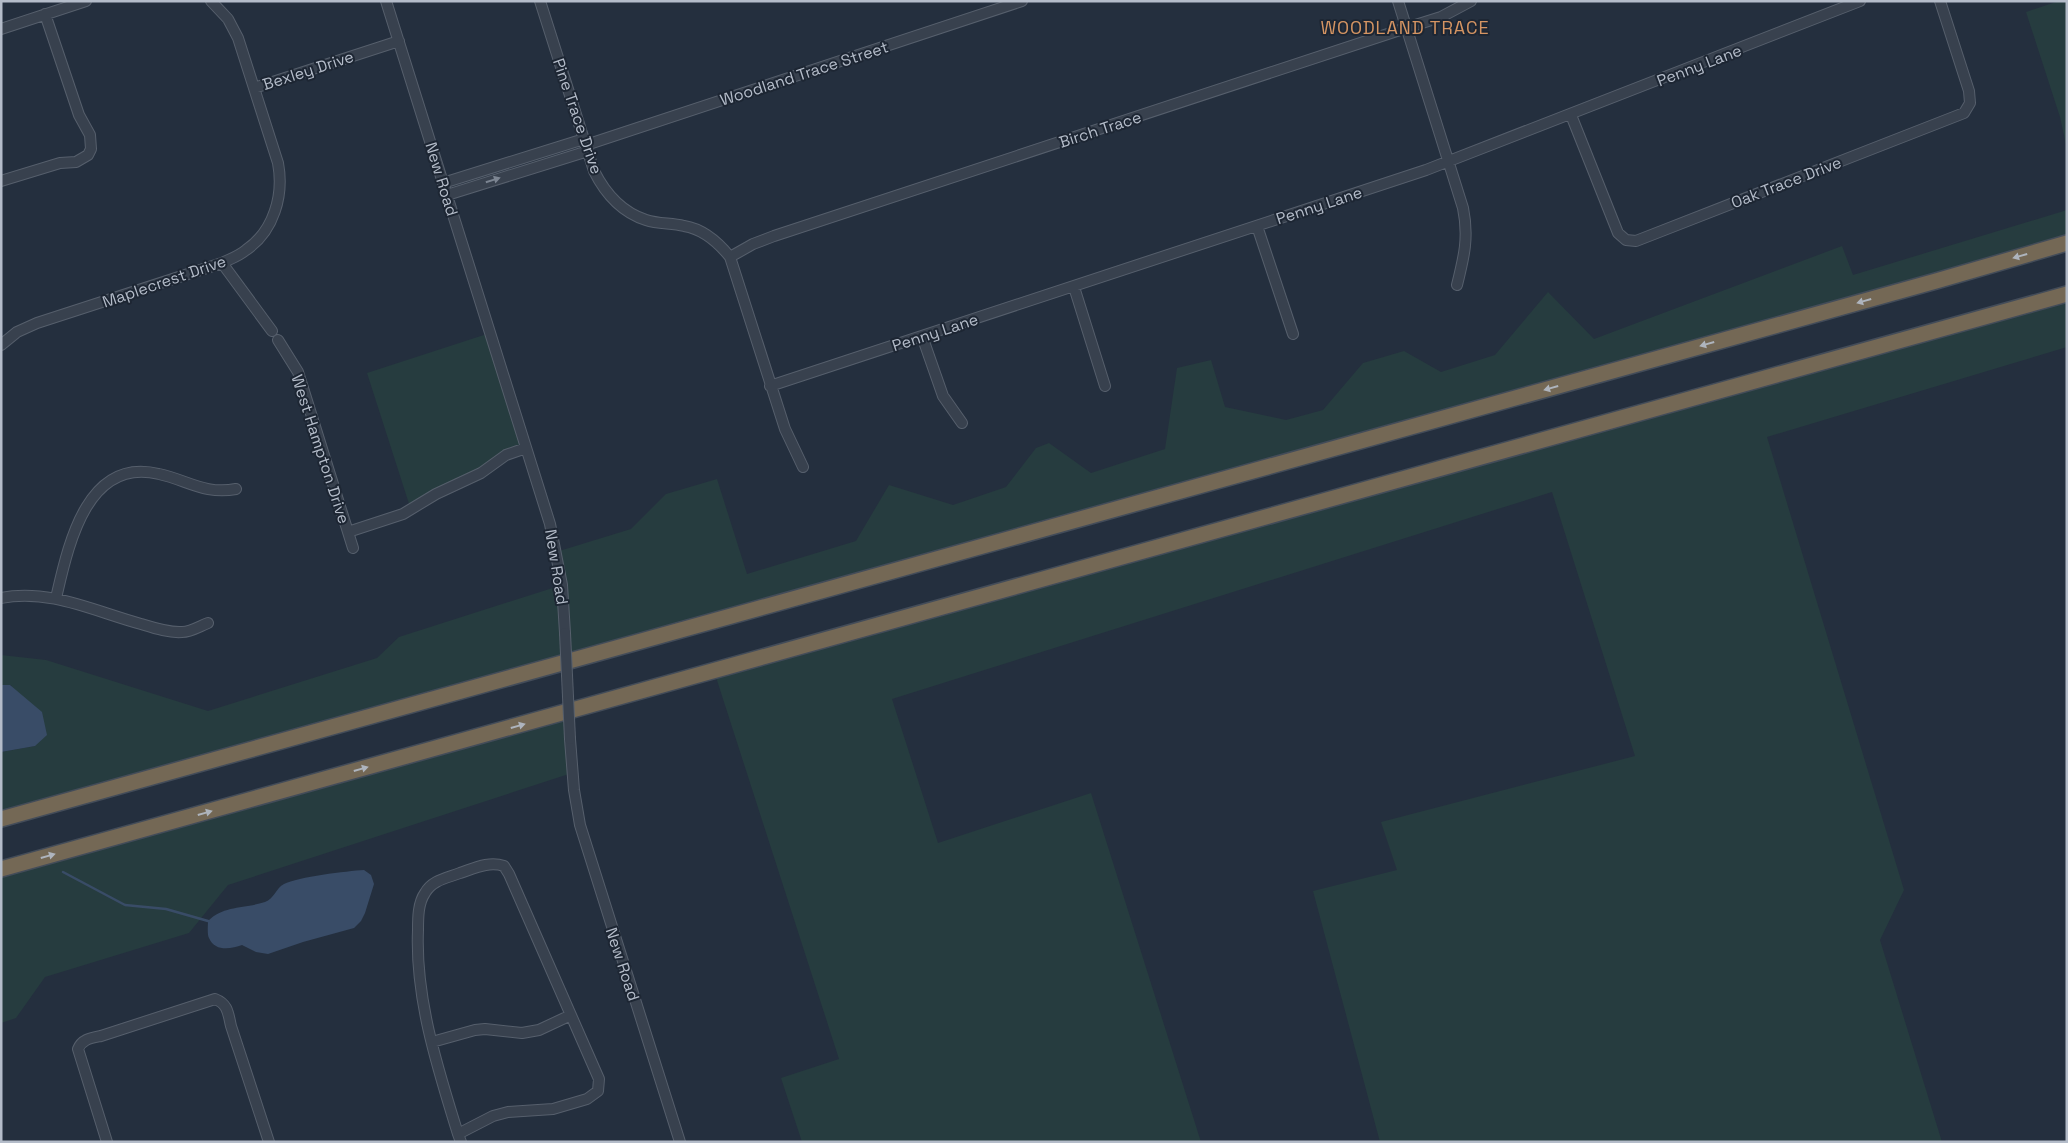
<svg xmlns="http://www.w3.org/2000/svg" width="2068" height="1143" viewBox="0 0 2068 1143" font-family="'Space Grotesk',sans-serif">
	<style>
		.green { fill: #263c3f }
		.water { fill: #394c67 }
		.lines { fill: none; stroke-linecap: round; stroke-linejoin: round }
		.stream { stroke: #394c67; stroke-width: 2.5 }
		.minor-casing { stroke: #565f6c; stroke-width: 12 }
		.highway-casing { stroke: #434c59; stroke-width: 18 }
		.minor { stroke: #38414e; stroke-width: 10 }
		.highway { stroke: #746855; stroke-width: 15 }
		.minor-bridge-casing { stroke: #565f6c; stroke-width: 12; stroke-linecap: butt }
		.minor-bridge { stroke: #38414e; stroke-width: 10 }
		.oneway { fill: #7c8592 }
		.oneway2 { fill: #aeb4bd }
		.labels { text-anchor: middle; stroke-width: 4; stroke-linejoin: round; paint-order: stroke }
		.street-label { font-size: 16px; fill: #b4bcc9; stroke: #1d2633 }
		.neighbourhood-label { font-size: 18px; letter-spacing: 1px; fill: #d59563; stroke: #1d2633 }
	</style>
	<rect width="100%" height="100%" fill="#242f3e"/>
	<path class="green" d="M2059,1H2067V149L2060,117L2026,12Z
		M2067,210V243L1,820V752L35,746L11,685H1V655L46,660L208,711L377,658L399,637L562,585L556,552L631,529L666,494L717,479L747,574L856,541L889,485L953,505L1006,487L1036,448L1049,443L1091,473L1165,449L1177,368L1211,360L1225,407L1286,420L1323,410L1363,363L1404,351L1441,372L1495,355L1548,292L1594,339L1842,246L1853,275Z
		M2067,294V347L1767,437L1904,890L1880,940L1942,1142H1380L1313,891L1397,870L1381,822L1635,756L1552,492L892,699L938,843L1091,793L1201,1142H802L781,1078L839,1059L714,671Z
		M490,333L526,448L411,510L367,373Z
		M569,711L572,773L228,885L189,933L45,977L16,1018L1,1023V869Z"/>
	<path class="water" d="M1,685H10L42,712L47,735L35,746L1,752Z
		M364,870L371,875L374,884L365,913L361,921L354,928L303,942L268,954L256,952L242,945C231,949 215,952 209,938C207,934 208,926 208,921C224,905 244,909 265,902C274,899 276,888 284,884C298,877 347,871 364,870Z"/>
	<g class="lines">
		<path class="stream" d="M63,872L125,905L166,909L208,921"/>
		<defs>
			<path id="minor" d="M386,1L550,524L562,585L565,633
				M540,1L594,171C605,193 621,212 646,220C658,224 671,223 684,226C703,229 718,242 730,257L785,429L803,467
				M1398,1L1463,208C1469,237 1464,257 1457,285
				M1,29L86,1
				M254,88L399,41
				M1571,115L1618,233L1626,240L1636,241L1964,113L1970,103L1969,91L1940,1
				M586,145L1022,1
				M1,181L60,163L76,162L88,155L91,149L90,135L79,115L45,14
				M443,183L584,139
				M447,195L588,151
				M1257,226L1293,334
				M730,257L753,244L774,236L1406,28L1441,17L1471,1
				M222,263L272,331
				M1074,287L1105,386
				M922,336L943,396L962,423
				M278,340L298,372L353,548
				M1,345L17,332L37,323L222,263C230,259 239,256 246,250C274,231 284,195 278,163L238,38L228,19L211,1
				M770,386L1426,170L1860,1
				M348,532L403,514L436,494L481,473L506,455L526,448
				M1,598C49,588 96,612 141,624C154,628 169,633 182,632C191,632 200,626 208,623
				M56,598C68,547 86,456 159,474C187,480 205,495 236,489
				M570,739L574,790L580,825L680,1142
				M432,1042L475,1030L485,1029L522,1033L539,1030L571,1015
				M458,1134L493,1116L508,1112L553,1109L587,1099L598,1091L599,1079L509,874L504,866C489,861 475,868 460,873C447,878 432,880 425,893C418,903 418,918 418,930C415,999 438,1069 458,1134L461,1142
				M107,1142L78,1049C82,1039 91,1038 101,1036L215,999C228,1004 228,1013 231,1026L269,1142"/>
			<path id="highway" d="M1,819L1936,281L2067,243
				M1,869L2067,294"/>
		</defs>
		<use href="#minor" class="minor-casing"/>
		<use href="#highway" class="highway-casing"/>
		<use href="#minor" class="minor"/>
		<use href="#highway" class="highway"/>
		<defs>
			<path id="minor-bridge" d="M565,633L570,739"/>
		</defs>
		<use href="#minor-bridge" class="minor-bridge-casing"/>
		<use href="#minor-bridge" class="minor-bridge"/>
	</g>
	<defs><path id="oneway-solid" d="M-6-.8H1V-3.2L6.5 0L1 3.2V.8H-6Z" transform="scale(1.25)"/></defs>
	<use class="oneway" href="#oneway-solid" transform="translate(493 180) rotate(-17)"/>
	<g class="oneway2">
		<use href="#oneway-solid" transform="translate(2020 256) rotate(164)"/>
		<use href="#oneway-solid" transform="translate(1864 301) rotate(164)"/>
		<use href="#oneway-solid" transform="translate(1707 344) rotate(164)"/>
		<use href="#oneway-solid" transform="translate(1551 388) rotate(164)"/>
		<use href="#oneway-solid" transform="translate(518 726) rotate(-16)"/>
		<use href="#oneway-solid" transform="translate(361 769) rotate(-16)"/>
		<use href="#oneway-solid" transform="translate(205 813) rotate(-16)"/>
		<use href="#oneway-solid" transform="translate(48 856) rotate(-16)"/>
	</g>
	<g class="labels">
		<g class="street-label">
			<text transform="translate(1699 65) rotate(-21)" y="6">Penny Lane</text>
			<text transform="translate(308 70) rotate(-18)" y="6">Bexley Drive</text>
			<text transform="translate(804 73) rotate(-18)" y="6">Woodland Trace Street</text>
			<text transform="translate(578 116) rotate(71)" y="6">Pine Trace Drive</text>
			<text transform="translate(1100 129) rotate(-18)" y="6">Birch Trace</text>
			<text transform="translate(442 179) rotate(73)" y="6">New Road</text>
			<text transform="translate(1786 182) rotate(-21)" y="6">Oak Trace Drive</text>
			<text transform="translate(1319 205) rotate(-18)" y="6">Penny Lane</text>
			<text transform="translate(164 281) rotate(-19)" y="6">Maplecrest Drive</text>
			<text transform="translate(935 332) rotate(-18)" y="6">Penny Lane</text>
			<text transform="translate(321 449) rotate(72)" y="6">West Hampton Drive</text>
			<text transform="translate(557 567) rotate(81)" y="6">New Road</text>
			<text transform="translate(623 964) rotate(72)" y="6">New Road</text>
		</g>
		<g class="neighbourhood-label">
			<text x="1405" y="34">WOODLAND TRACE</text>
		</g>
	</g>
	<rect width="2068" height="1143" fill="none" stroke="#b4bcc9" stroke-width="5"/>
</svg>
